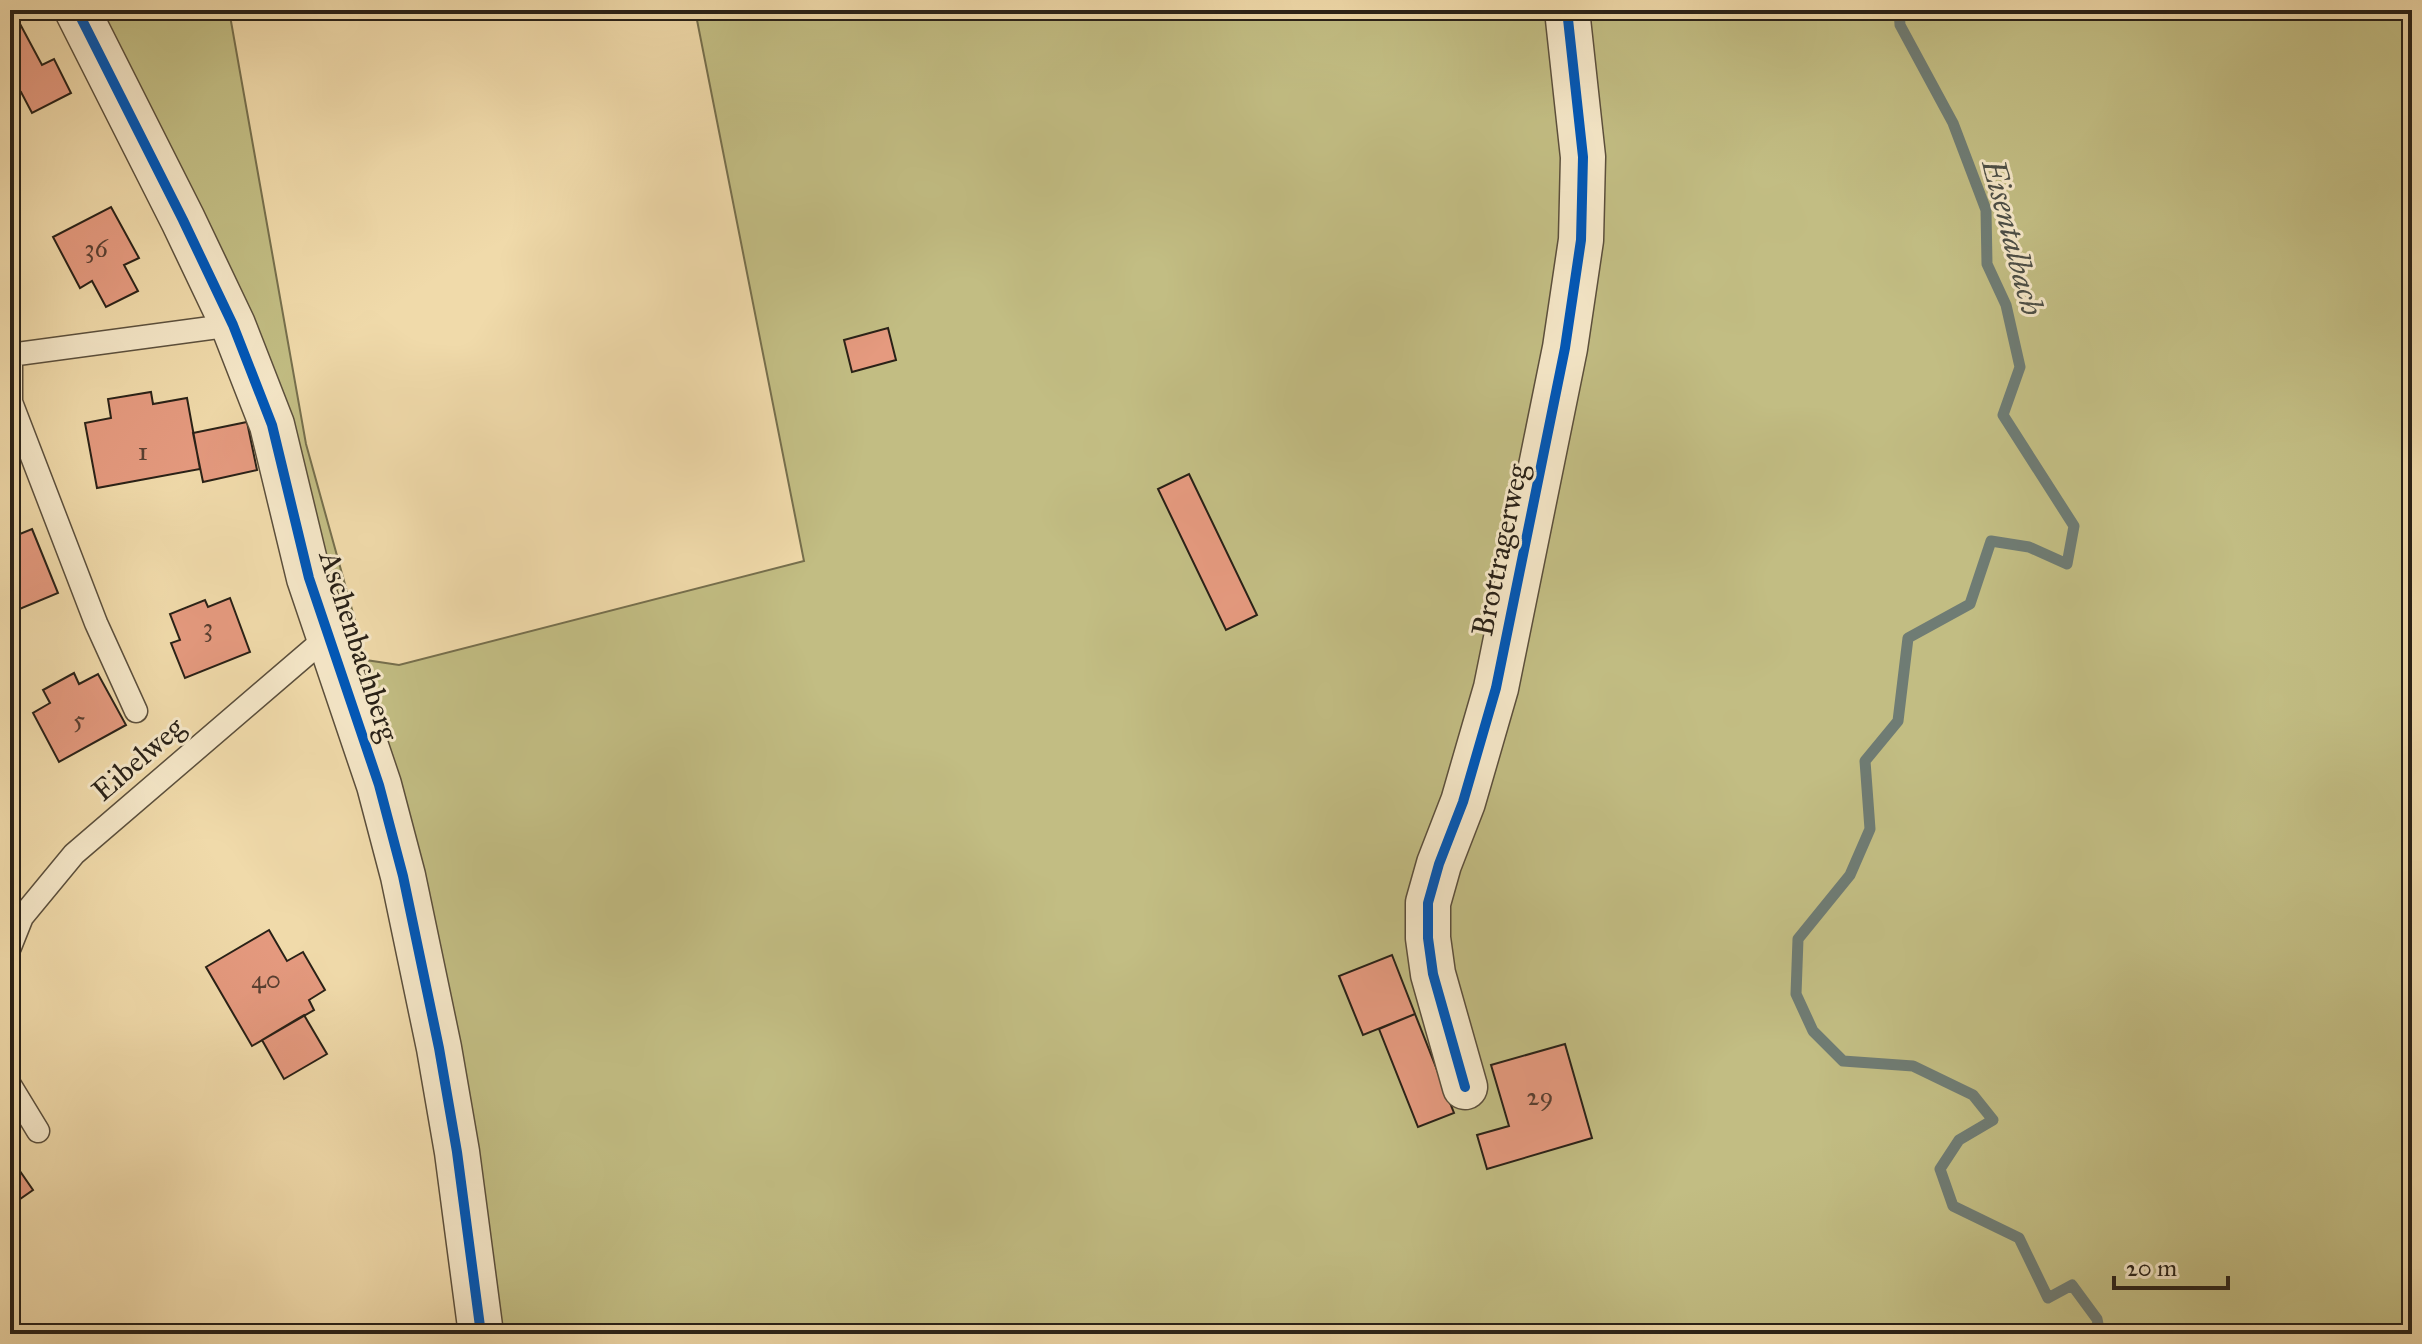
<svg xmlns="http://www.w3.org/2000/svg" width="2422" height="1344" viewBox="0 0 2422 1344" font-family="'IM FELL Great Primer',serif">
	<style>
		.green { fill: #c2bd83; stroke: #766f4d; stroke-width: 2 }
		.lines { fill: none; stroke-linecap: round; stroke-linejoin: round }
		.stream { stroke: #6f7c74; stroke-width: 11 }
		.building { fill: #e59a7f; stroke: #292117; stroke-width: 2 }
		.service-casing { stroke: #5b4f3c; stroke-width: 25 }
		.minor-casing { stroke: #5b4f3c; stroke-width: 47 }
		.service { stroke: #f5e7c8; stroke-width: 22 }
		.minor { stroke: #f5e7c8; stroke-width: 44 }
		.cycleway-casing { stroke: #f5e7c8; stroke-width: 15 }
		.cycleway { stroke: #0057b8; stroke-width: 10 }
		.labels { text-anchor: middle; stroke-width: 6; stroke-linejoin: round; paint-order: stroke }
		.number-label { font-size: 26px; fill: #583f31 }
		.street-label { font-size: 30px; fill: #292117; stroke: #f5e7c8 }
		.water-label { font-size: 32px; font-style: italic; fill: #4c4e46; stroke: #f5e7c8 }
	</style>
	<rect width="100%" height="100%" fill="#f0daaa"/>
	<filter id="stains"><feTurbulence type="fractalNoise" baseFrequency=".0025" numOctaves="4"/><feColorMatrix values="0 0 0 0 .2 0 0 0 0 .09 0 0 0 0 .02 0 0 0 .5 -.17"/></filter>
	<radialGradient id="worn" r=".72"><stop offset=".6" stop-color="#630" stop-opacity="0"/><stop offset="1" stop-color="#630" stop-opacity=".3"/></radialGradient>
	<path class="green" d="M60,10H229L306,444L366,660L399,665L804,561L695,10H2412V1334H466L389,879L258,428Z"/>
	<g class="lines">
		<path class="stream" d="M1899,10L1900,25L1953,123L1986,210L1987,264L2006,305L2020,367L2003,415L2074,526L2067,564L2029,547L1991,541L1970,604L1908,638L1898,721L1865,761L1870,829L1850,875L1798,939L1796,994L1813,1031L1843,1061L1913,1066L1973,1095L1993,1120L1959,1140L1940,1169L1953,1206L2019,1238L2048,1298L2072,1285L2097,1319L2100,1334"/>
	</g>
	<path class="building" d="M19,22L42,65L54,59L71,93L32,113L21,92L10,97V27Z
		M111,207L139,258L124,265L138,291L106,307L92,281L80,288L53,237Z
		M888,328L896,360L852,372L844,340Z
		M151,392L153,404L187,398L200,469L97,488L85,423L111,418L108,399Z
		M247,422L257,470L203,482L193,433Z
		M1189,474L1257,615L1226,630L1158,489Z
		M32,529L58,593L10,613V538Z
		M230,598L250,652L185,678L171,643L180,640L170,614L205,600L208,607Z
		M74,673L79,684L98,674L126,725L59,762L33,713L50,703L43,690Z
		M269,930L287,961L303,952L325,990L309,1000L314,1010L252,1046L206,967Z
		M1392,955L1415,1014L1363,1035L1339,976Z
		M1415,1014L1454,1113L1418,1127L1379,1029Z
		M304,1015L327,1054L284,1079L262,1040Z
		M1565,1044L1592,1138L1487,1169L1477,1135L1509,1126L1491,1065Z
		M13,1161L33,1190L10,1206V1163Z"/>
	<g class="lines">
		<defs>
			<path id="service" d="M10,355L233,325
				M11,355V402L96,623L136,711
				M10,947L22,917L74,854L328,636
				M10,1085L38,1131"/>
			<path id="minor" d="M77,10L183,220L233,325L272,425L309,578L379,785L403,876L439,1048L457,1152L481,1334
				M1465,1087L1433,974L1428,938V903L1439,864L1463,802L1496,688L1565,348L1581,240L1583,157L1567,10"/>
		</defs>
		<use href="#service" class="service-casing"/>
		<use href="#minor" class="minor-casing"/>
		<use href="#service" class="service"/>
		<use href="#minor" class="minor"/>
		<defs>
			<path id="cycleway" d="M77,10L183,220L233,325L272,425L309,578L379,785L403,876L439,1048L457,1152L481,1334
				M1465,1087L1433,974L1428,938V903L1439,864L1463,802L1496,688L1565,348L1581,240L1583,157L1567,10"/>
		</defs>
		<use href="#cycleway" class="cycleway-casing"/>
		<use href="#cycleway" class="cycleway"/>
	</g>
	<g class="labels">
		<g class="number-label">
			<text x="96" y="257">36</text>
			<text x="143" y="460">1</text>
			<text x="208" y="636">3</text>
			<text x="79" y="728">5</text>
			<text x="266" y="988">40</text>
			<text x="1540" y="1105">29</text>
		</g>
		<g class="street-label">
			<text transform="translate(1500 550) rotate(-78)" y="10">Brottragerweg</text>
			<text transform="translate(359 646) rotate(72)" y="10">Aschenbachberg</text>
			<text transform="translate(138 759) rotate(-41)" y="10">Eibelweg</text>
		</g>
		<g class="water-label">
			<text transform="translate(2013 237) rotate(75)" y="11">Eisentalbach</text>
		</g>
	</g>
	<rect width="2422" height="1344" fill="none" stroke="#f0daaa" stroke-width="40"/>
	<rect x="12" y="12" width="2398" height="1320" fill="none" stroke="#292117" stroke-width="4"/>
	<rect x="20" y="20" width="2382" height="1304" fill="none" stroke="#292117" stroke-width="2"/>
	<path d="M2114 1276v12h114v-12" fill="none" stroke="#292117" stroke-width="4"/>
	<text x="2126" y="1276" font-size="24" fill="#292117" stroke="#f5e7c8" stroke-width="6" paint-order="stroke">20 m</text>
	<rect width="100%" height="100%" filter="url(#stains)"/>
	<rect width="100%" height="100%" fill="url(#worn)"/>
</svg>
